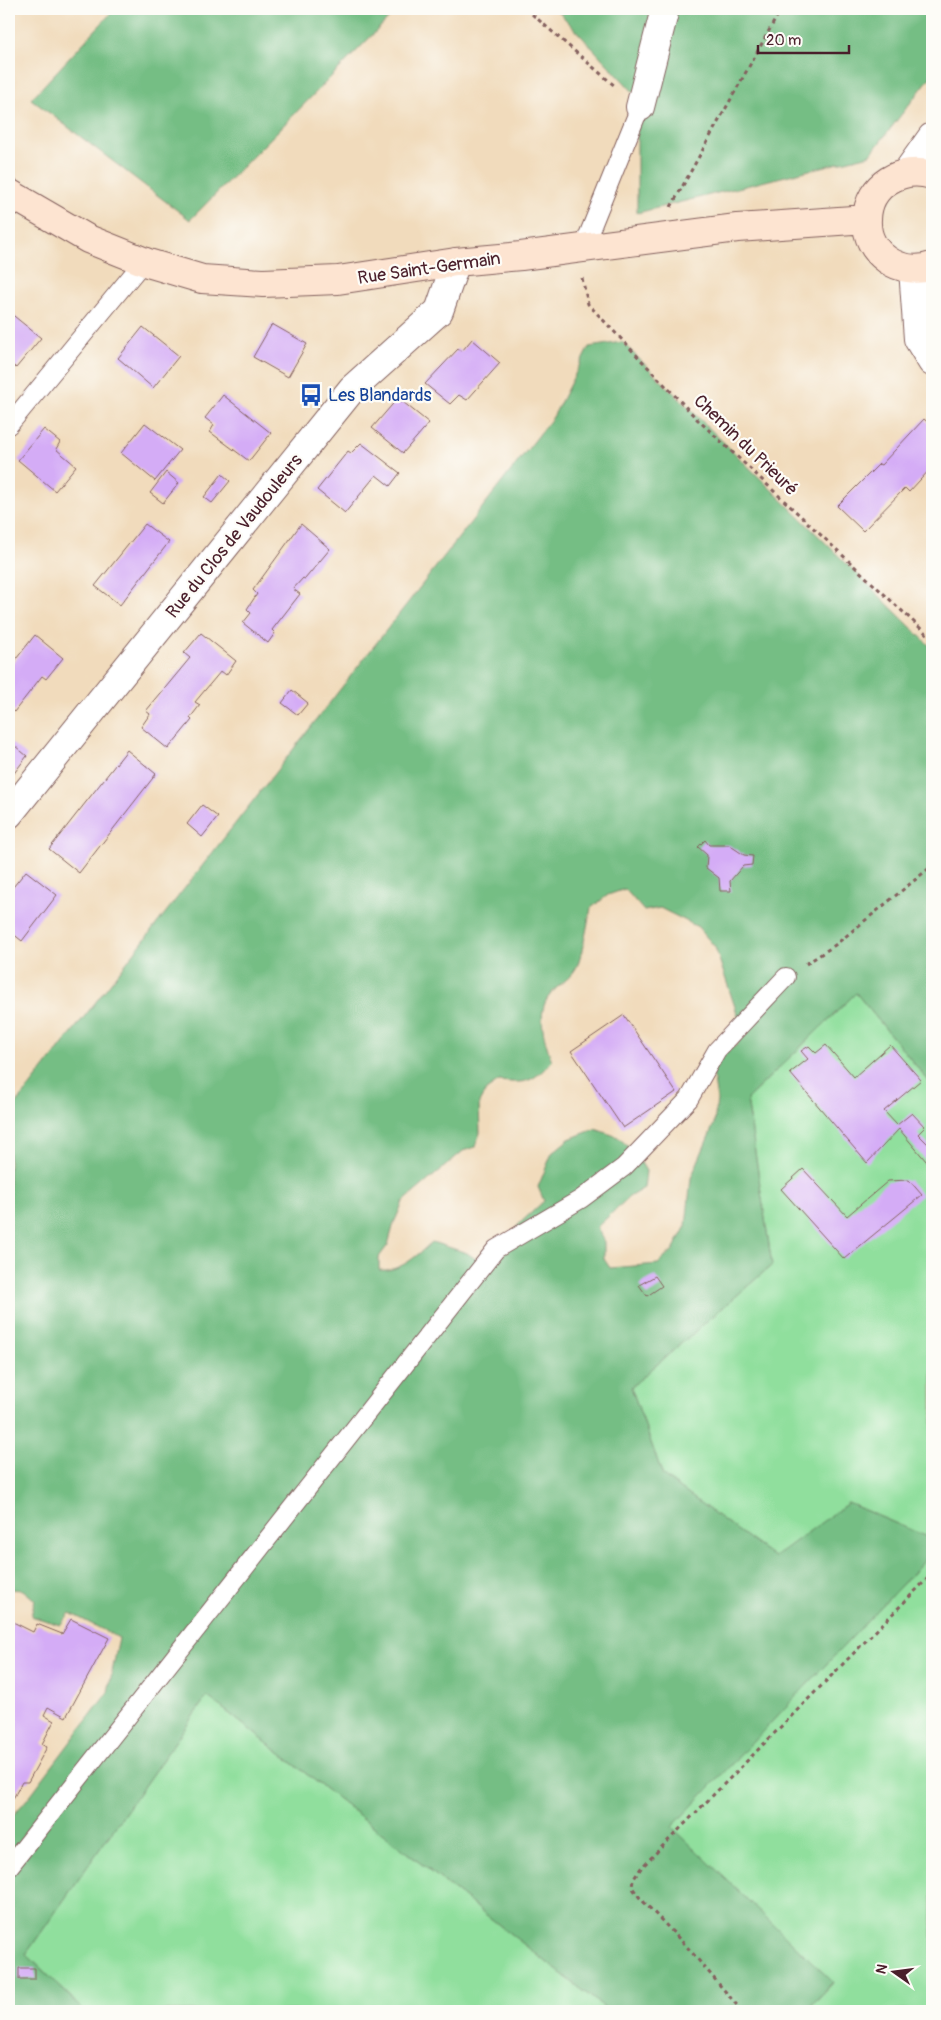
<svg xmlns="http://www.w3.org/2000/svg" width="941" height="2020" viewBox="0 0 941 2020" font-family="Pangolin,sans-serif">
	<style>
		.green { fill: #90df9d; stroke: #6d7f64 }
		.forest { fill: #74be84; stroke: #5f6e58; fill-rule: evenodd }
		.building { fill: #d4acf6 }
		.lines { fill: none; stroke-linecap: round; stroke-linejoin: round }
		.service-casing { stroke: #84615e; stroke-width: 20 }
		.minor-casing { stroke: #84615e; stroke-width: 30 }
		.secondary-casing { stroke: #84615e; stroke-width: 30 }
		.path { stroke: #84615e; stroke-width: 3; stroke-dasharray: 4 4; stroke-linecap: butt }
		.service { stroke: #fff; stroke-width: 18 }
		.minor { stroke: #fff; stroke-width: 28 }
		.secondary { stroke: #fde4d1; stroke-width: 28 }
		.labels { text-anchor: middle; stroke-width: 4.5; stroke-linejoin: round; paint-order: stroke }
		.street-label { font-size: 18px; fill: #4a1f2b; stroke: #fdfcf7 }
		.transit-label { font-size: 18px; fill: #164399; stroke: #fdfcf7; text-anchor: start }
	</style>
	<rect width="100%" height="100%" fill="#fdfcf7"/>
	<filter id="ink" filterUnits="userSpaceOnUse"><feTurbulence type="fractalNoise" baseFrequency=".02" numOctaves="2"/><feDisplacementMap in="SourceGraphic" scale="10" xChannelSelector="R" yChannelSelector="G"/><feConvolveMatrix kernelMatrix="1 2 1 2 8 2 1 2 1" color-interpolation-filters="sRGB"/></filter>
	<filter id="wash" filterUnits="userSpaceOnUse"><feTurbulence type="fractalNoise" baseFrequency=".0096" numOctaves="4" result="noise"/><feDisplacementMap in="SourceGraphic" scale="20" xChannelSelector="R" yChannelSelector="G"/><feGaussianBlur stdDeviation="1.12" result="paint"/><feColorMatrix in="noise" values="0 0 0 0 0 0 0 0 0 0 0 0 0 0 0 0 0 1.4 0 .05"/><feComposite in="paint" operator="in"/></filter>
	<g filter="url(#wash)">
		<rect width="100%" height="100%" fill="#f1dbbc"/>
		<path class="green" d="M856,993L932,1085V1539L848,1503L775,1558L663,1476L631,1387L772,1265L747,1099Z
			M932,1553V2011H806L833,1983L671,1827Z
			M207,1696L609,2011H85L26,1954Z"/>
		<path class="forest" d="M115,9H398L190,220L31,99Z
			M556,9H932V75L870,155L637,213V96Z
			M622,342L932,648V1085L856,993L747,1099L772,1265L631,1387L663,1476L774,1557L848,1503L932,1539V1553L672,1827L833,1982L806,2011H609L207,1696L26,1954L85,2011H9V1820L29,1797L108,1692L119,1638L70,1613L60,1625L31,1616L35,1600L23,1590L9,1589V1113L553,417L589,347ZM625,889L644,911L660,908L698,927L715,947L743,1031L738,1044L723,1054L713,1073L717,1100L714,1124L691,1178L686,1226L673,1250L658,1264L610,1268L604,1259V1242L597,1227L629,1197L644,1188L646,1171L635,1153L618,1137L595,1129L569,1139L552,1153L538,1187L544,1201L518,1225L504,1253L483,1264L467,1253L432,1242C416,1256 401,1272 379,1270V1257L388,1245L394,1223L403,1202L463,1151L475,1147L480,1133L479,1103L486,1090L499,1081C527,1084 533,1082 552,1061C545,1042 535,1012 550,995C559,983 572,979 578,964C584,946 587,926 591,908L608,895Z"/>
		<g id="blocks">
			<path class="building" d="M9,312L41,338L16,368L9,362Z
				M272,324L307,344L288,377L253,357Z
				M143,327L179,356L153,388L118,358Z
				M472,339L500,363L467,400L459,395L450,404L425,384L458,349L462,351Z
				M223,395L271,433L249,461L210,432L214,425L205,418Z
				M398,398L429,423L403,453L372,428Z
				M924,419L932,426V467L909,492L905,488L863,531L837,506L879,464L881,465Z
				M145,423L180,450L155,481L121,453Z
				M44,429L60,442L56,449L76,466L55,491L18,460Z
				M361,443L400,473L390,486L376,475L345,513L317,490L348,451L351,453Z
				M166,472L179,483L163,503L150,493Z
				M222,474L230,481L212,503L204,497Z
				M145,524L169,542L120,605L95,586Z
				M301,524L330,549L305,579L303,578L293,589L300,594L272,630L275,633L268,643L243,623L251,613L247,609L257,594L253,590Z
				M201,633L236,661L226,675L221,671L195,702L200,705L190,718L192,720L168,749L141,727L150,714L146,711L190,658L184,653Z
				M35,635L63,658L46,679L42,676L14,712L9,709V668Z
				M292,690L308,703L298,715L282,703Z
				M9,741L27,756L9,780Z
				M127,750L156,774L79,873L49,849Z
				M202,805L218,817L202,837L187,824Z
				M705,840L709,845H729L744,855L753,856L752,865L743,866L730,881L731,891H720L719,878L706,868L707,855L698,847Z
				M26,871L57,895L22,941L12,933L9,937V892Z
				M624,1015L676,1092L623,1128L571,1051Z
				M826,1045L854,1077L890,1045L921,1080L884,1111L897,1125L912,1113L925,1127L918,1134L932,1148V1168L899,1129L867,1163L790,1073L808,1059L801,1051L809,1046L816,1053Z
				M803,1169L847,1216L888,1181L909,1180L922,1195L844,1259L781,1189Z
				M655,1276L662,1286L647,1296L639,1285Z
				M71,1619L109,1638L66,1717L48,1707L44,1715L54,1721L42,1744L47,1747L28,1782H22L9,1806V1620L33,1632L37,1624L62,1634Z
				M19,1968H35V1979H19Z"/>
		</g>
	</g>
	<g filter="url(#ink)">
		<use href="#blocks" fill-opacity="0" stroke="#84615e" stroke-width="1"/>
		<g class="lines">
			<defs>
				<path id="service" d="M583,248L640,107
					M9,425L144,261
					M9,1867L496,1249L581,1199L624,1167L689,1099L717,1050L786,977"/>
				<path id="minor" d="M640,107L665,9
					M907,172L932,137
					M913,269L918,339L932,362
					M9,814L352,389L439,311L456,262"/>
				<path id="secondary" d="M932,175C902,166 868,184 867,219C865,254 901,277 932,266
					M9,193L88,239L148,263L202,279L263,283L338,280L456,262L521,256L737,228L867,219"/>
			</defs>
			<use href="#service" class="service-casing"/>
			<use href="#minor" class="minor-casing"/>
			<use href="#secondary" class="secondary-casing"/>
			<path class="path" d="M526,9L616,87
				M671,207L781,9
				M582,278L588,304L698,420L932,639
				M806,964L835,945L932,866
				M742,2011L688,1948L640,1898L632,1887L633,1880L641,1868L932,1574"/>
			<use href="#service" class="service"/>
			<use href="#minor" class="minor"/>
			<use href="#secondary" class="secondary"/>
		</g>
	</g>
	<defs>
		<symbol id="bus-bare" viewBox="-9 -9 18 18"><path d="M-5-6H5V4H4V6H2V4H-2V6H-4V4H-5ZM-3.5-4V0h7V-4ZM-3.5 1.2v1.5H-2V1.2ZM2 1.2v1.5H3.5V1.2Z" fill="#1a4fb4" stroke="#fdfcf7" stroke-width="2.5" paint-order="stroke"/></symbol>
	</defs>
	<g fill-rule="evenodd">
		<use href="#bus-bare" x="295" y="379" width="32" height="32"/>
	</g>
	<g class="labels">
		<g class="street-label">
			<text transform="translate(429 268) rotate(-8)" y="6">Rue Saint-Germain</text>
			<text transform="translate(746 445) rotate(44)" y="6">Chemin du Prieuré</text>
			<text transform="translate(234 536) rotate(-51)" y="6">Rue du Clos de Vaudouleurs</text>
		</g>
		<g class="transit-label">
			<text x="328" y="401">Les Blandards</text>
		</g>
	</g>
	<rect width="941" height="2020" fill="none" stroke="#fdfcf7" stroke-width="30"/>
	<g transform="translate(894 1972) rotate(284)" stroke="#fdfcf7" stroke-width="4" paint-order="stroke">
	<path d="M0-4L9 19L0 12L-9 19Z" fill="#4a1f2b"/>
	<text y="-8" font-size="14" font-weight="bold" text-anchor="middle" fill="#4a1f2b">N</text>
	</g>
	<path d="M758 45v8h91v-8" fill="none" stroke="#4a1f2b" stroke-width="2.5"/>
	<text x="766" y="45" font-size="15" fill="#4a1f2b" stroke="#fdfcf7" stroke-width="4" paint-order="stroke">20 m</text>
</svg>
